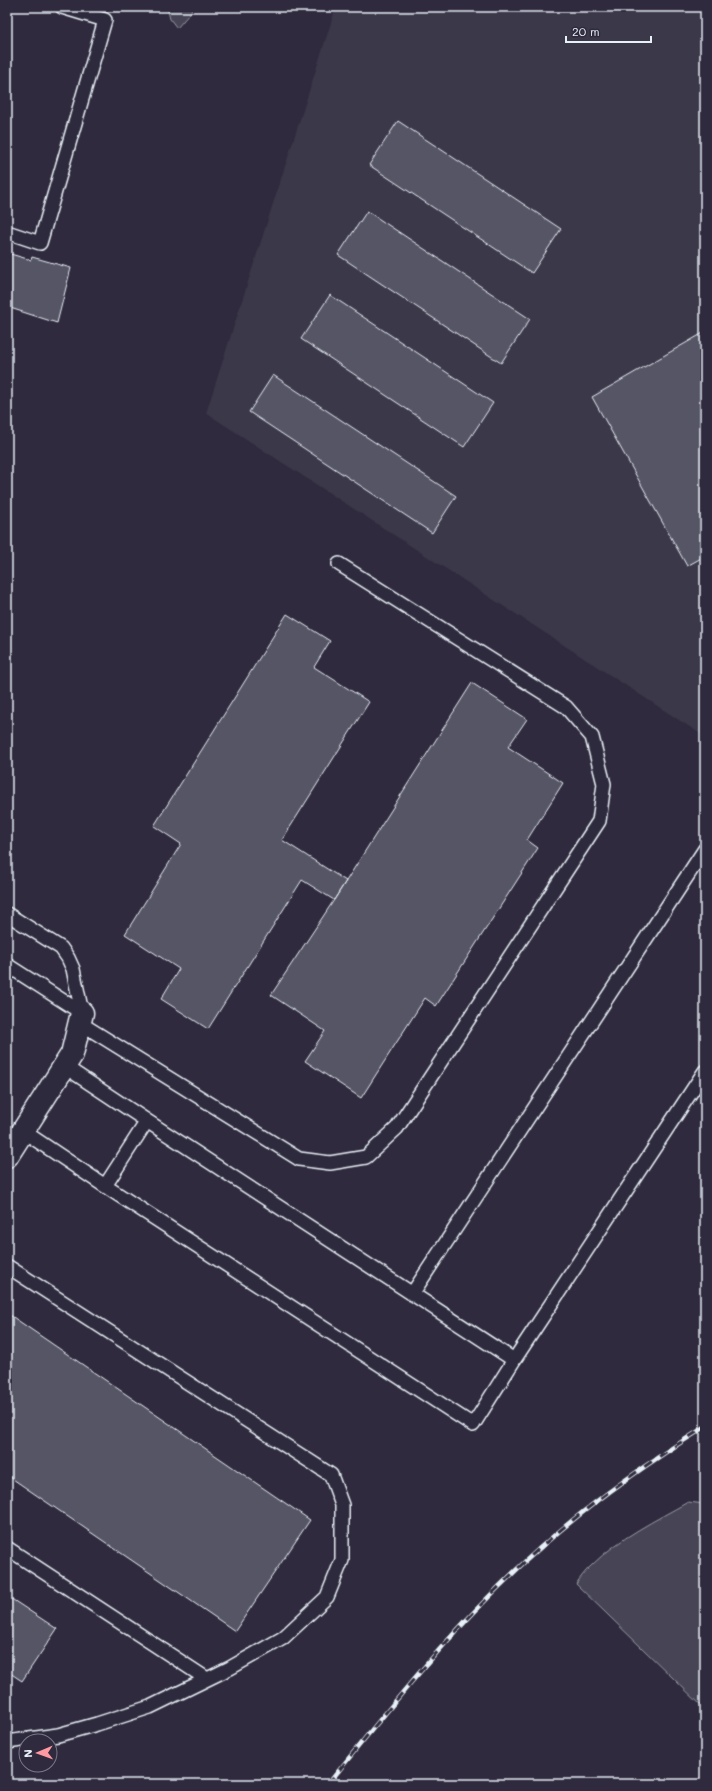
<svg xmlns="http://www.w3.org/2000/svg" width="712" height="1791" viewBox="0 0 712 1791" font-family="Mali,sans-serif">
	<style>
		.built { fill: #3b3749 }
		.green { fill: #464455; stroke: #979aa6 }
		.building { fill: #575565; stroke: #e8f1f8 }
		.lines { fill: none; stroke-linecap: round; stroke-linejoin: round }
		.lane-casing { stroke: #e8f1f8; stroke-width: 16 }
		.street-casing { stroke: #e8f1f8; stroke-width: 25 }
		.lane { stroke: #2f2a3d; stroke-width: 13 }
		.street { stroke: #2f2a3d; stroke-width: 22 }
		.rail-casing { stroke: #e8f1f8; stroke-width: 4.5 }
		.rail { stroke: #2f2a3d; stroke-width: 3; stroke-dasharray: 9; stroke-linecap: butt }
	</style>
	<rect width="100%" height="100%" fill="#2f2a3d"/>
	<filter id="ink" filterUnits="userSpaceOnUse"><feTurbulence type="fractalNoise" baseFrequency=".025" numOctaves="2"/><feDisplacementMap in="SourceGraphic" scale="8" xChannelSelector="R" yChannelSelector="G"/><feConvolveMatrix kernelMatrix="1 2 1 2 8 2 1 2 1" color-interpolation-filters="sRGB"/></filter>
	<g filter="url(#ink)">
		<path class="built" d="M336,7H705V737L206,413Z"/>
		<path class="green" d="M167,7H193L190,13L177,28L170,19Z
			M688,1502L705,1504V1709L576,1584C581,1577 586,1570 592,1565C619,1538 656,1520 688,1502Z"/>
		<path class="building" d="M398,121L561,229L532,273L369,165Z
			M367,211L530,319L501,363L338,255Z
			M7,253L31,260L32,257L71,268L57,323L7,307Z
			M330,295L493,403L464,447L301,339Z
			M705,332V556L687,566L592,397Z
			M273,375L456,496L432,533L249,412Z
			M287,614L330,641L314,667L369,702L282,840L346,881L334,900L302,880L208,1029L161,999L179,969L125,934L181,844L154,826Z
			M472,683L527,719L508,747L563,783L527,840L538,848L436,1006L425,998L361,1098L305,1061L325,1031L271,995L334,900Z
			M7,1313L310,1520L235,1631L7,1475Z
			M7,1596L57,1629L22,1681L7,1671Z"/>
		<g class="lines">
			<defs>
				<path id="lane" d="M7,232L40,243L105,20L62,7
					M7,914L61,948L68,958L73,969L82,1013
					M7,965L82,1013
					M80,1023L299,1159L330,1163L366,1157L397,1128L599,821L604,784L592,737L566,707L339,564
					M64,1066L147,1121
					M23,1131L105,1186L473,1425L514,1360L147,1121L105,1186
					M7,1266L331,1475L342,1505V1560L327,1597L283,1638L230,1668L150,1707L97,1724L58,1735L7,1742
					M412,1294L705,849
					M514,1360L705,1071
					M7,1548L207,1679"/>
				<path id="street" d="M7,1156L72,1054L82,1013"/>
			</defs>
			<use href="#lane" class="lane-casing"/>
			<use href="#street" class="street-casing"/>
			<use href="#lane" class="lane"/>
			<use href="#street" class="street"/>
			<defs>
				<path id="rail" d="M328,1784C386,1712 444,1639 511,1575C569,1518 636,1470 705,1427"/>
			</defs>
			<use href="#rail" class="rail-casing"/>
			<use href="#rail" class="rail"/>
		</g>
	</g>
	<rect width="712" height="1791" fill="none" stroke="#2f2a3d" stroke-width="24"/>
	<rect x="12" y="12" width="688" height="1767" fill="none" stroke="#e8f1f8" stroke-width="1.5" filter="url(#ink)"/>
	<g transform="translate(38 1753) rotate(268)"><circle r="19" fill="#2f2a3d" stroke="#797a88"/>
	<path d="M0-3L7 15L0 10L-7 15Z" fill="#ff9aa2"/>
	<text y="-6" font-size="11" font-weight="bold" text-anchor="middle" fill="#e8f1f8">N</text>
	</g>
	<path d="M566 36v6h85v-6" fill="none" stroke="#e8f1f8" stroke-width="2"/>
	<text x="572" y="36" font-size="12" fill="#e8f1f8" stroke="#2f2a3d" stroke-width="3" paint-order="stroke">20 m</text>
</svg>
